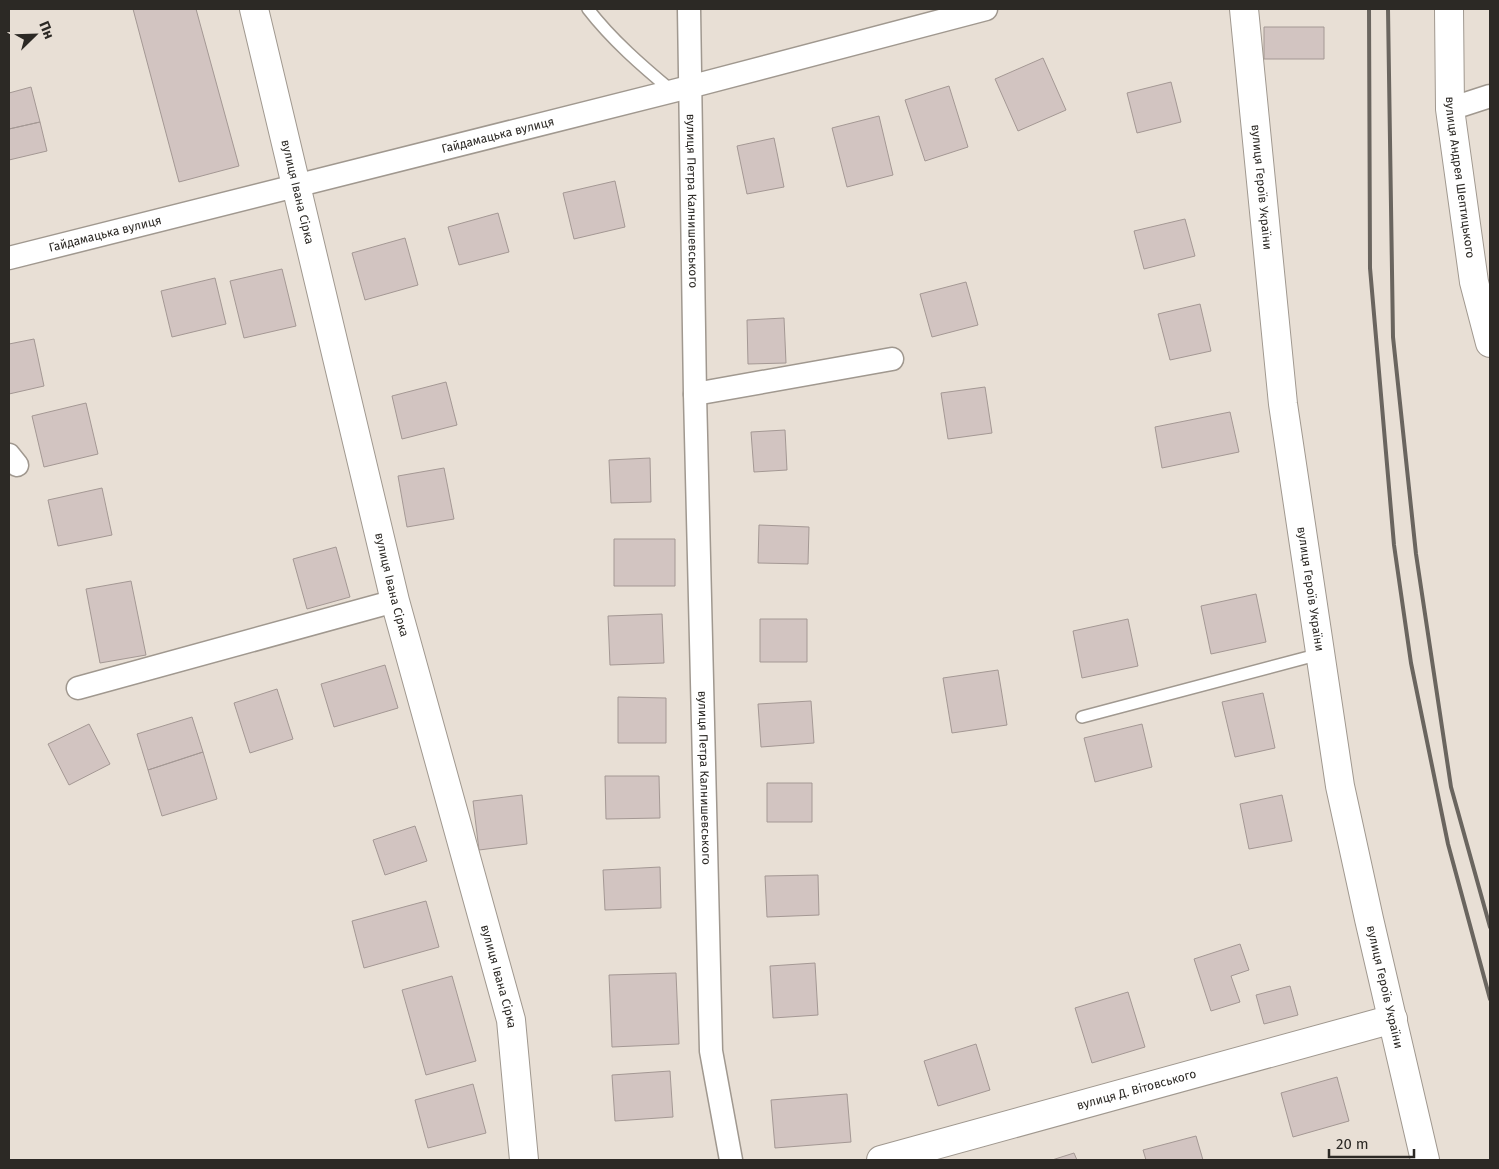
<svg xmlns="http://www.w3.org/2000/svg" width="1499" height="1169" viewBox="0 0 1499 1169" font-family="'Fira Sans',sans-serif">
	<style>
		.building { fill: #d2c4c1; stroke: #a49894 }
		.lines { fill: none; stroke-linecap: round; stroke-linejoin: round }
		.service-casing { stroke: #a0988f; stroke-width: 14 }
		.minor-casing { stroke: #a0988f; stroke-width: 25 }
		.tertiary-casing { stroke: #a0988f; stroke-width: 30 }
		.secondary-casing { stroke: #a0988f; stroke-width: 30 }
		.service { stroke: #fff; stroke-width: 11 }
		.minor { stroke: #fff; stroke-width: 22 }
		.tertiary { stroke: #fff; stroke-width: 28 }
		.secondary { stroke: #fff; stroke-width: 28 }
		.rail { stroke: #6a655f; stroke-width: 4 }
		.labels { text-anchor: middle; stroke-width: 4; stroke-linejoin: round; paint-order: stroke }
		.street-label { font-size: 12px; fill: #2c2925; stroke: #e8dfd5 }
	</style>
	<rect width="100%" height="100%" fill="#e8dfd5"/>
	<path class="building" d="M133,9H196L239,166L179,182Z
		M1264,27H1324V59H1264Z
		M1043,58L1066,110L1018,131L995,79Z
		M1171,82L1181,122L1137,133L1127,93Z
		M949,86L968,147L925,161L905,100Z
		M31,87L40,122L9,129V93Z
		M879,116L893,175L847,187L832,128Z
		M40,122L47,151L9,160V129Z
		M774,138L784,187L747,194L737,146Z
		M615,181L625,227L574,239L563,193Z
		M498,213L509,252L459,265L448,227Z
		M1185,219L1195,256L1144,269L1134,231Z
		M405,238L418,285L365,300L352,253Z
		M282,269L296,326L244,338L230,281Z
		M215,278L226,324L172,337L161,291Z
		M966,282L978,325L932,337L920,294Z
		M1200,304L1211,351L1170,360L1158,314Z
		M784,318L786,363L748,364L747,320Z
		M34,339L44,386L9,394V344Z
		M446,382L457,425L402,439L392,396Z
		M985,387L992,433L948,439L941,393Z
		M86,403L98,454L44,467L32,416Z
		M1230,412L1239,452L1162,468L1155,427Z
		M785,430L787,470L754,472L751,432Z
		M650,458L651,502L611,503L609,460Z
		M444,468L454,519L407,527L398,476Z
		M102,488L112,535L58,546L48,500Z
		M759,525L809,527L808,564L758,563Z
		M614,539H675V586H614Z
		M336,547L350,597L307,609L293,559Z
		M131,581L146,655L100,663L86,589Z
		M1256,594L1266,642L1211,654L1201,606Z
		M662,614L664,663L610,665L608,616Z
		M760,619H807V662H760Z
		M1128,619L1138,666L1082,678L1073,631Z
		M385,665L398,708L334,727L321,684Z
		M998,670L1007,725L952,733L943,678Z
		M277,689L293,739L250,753L234,703Z
		M1263,693L1275,748L1235,757L1222,702Z
		M618,697L666,698V743H618Z
		M811,701L814,743L761,747L758,704Z
		M192,717L203,752L148,770L137,734Z
		M89,724L110,764L69,785L48,744Z
		M1142,724L1152,767L1095,782L1084,738Z
		M203,752L217,799L162,816L148,770Z
		M605,776H659L660,818L606,819Z
		M767,783H812V822H767Z
		M522,795L527,844L479,850L473,801Z
		M1282,795L1292,841L1249,849L1240,804Z
		M415,826L427,861L385,875L373,840Z
		M660,867L661,908L605,910L603,870Z
		M818,875L819,915L767,917L765,876Z
		M426,901L439,947L364,968L352,921Z
		M1240,944L1249,970L1231,976L1240,1002L1211,1011L1194,959Z
		M815,963L818,1015L773,1018L770,966Z
		M676,973L679,1044L612,1047L609,975Z
		M452,976L476,1061L426,1075L402,990Z
		M1290,986L1298,1015L1264,1024L1256,995Z
		M1128,992L1145,1047L1092,1063L1075,1008Z
		M976,1044L990,1090L938,1106L924,1061Z
		M670,1071L673,1117L615,1121L612,1075Z
		M1337,1077L1349,1121L1293,1137L1281,1093Z
		M473,1084L486,1133L428,1148L415,1100Z
		M847,1094L851,1142L775,1148L771,1100Z
		M1196,1136L1203,1160H1146L1143,1150Z
		M1074,1153L1077,1160H1052Z"/>
	<g class="lines">
		<defs>
			<path id="service" d="M588,9C612,40 642,66 672,91
				M1082,717L1320,654"/>
			<g id="minor">
				<path id="s1" d="M689,9L695,394L711,1051L731,1160"/>
				<path d="M1450,109L1490,96"/>
				<path id="s2" d="M9,258L689,87L986,9"/>
				<path d="M695,394L892,359"/>
				<path d="M9,455L17,465"/>
				<path d="M78,688L395,601"/>
			</g>
			<g id="tertiary">
				<path id="s3" d="M254,9L395,601L511,1020L524,1160"/>
				<path id="s4" d="M1244,9L1283,404L1340,786L1369,919L1425,1160"/>
				<path id="s5" d="M881,1160L1393,1019"/>
			</g>
			<g id="secondary">
				<path id="s6" d="M1449,9L1450,109L1474,282L1490,343"/>
			</g>
		</defs>
		<use href="#service" class="service-casing"/>
		<use href="#minor" class="minor-casing"/>
		<use href="#tertiary" class="tertiary-casing"/>
		<use href="#secondary" class="secondary-casing"/>
		<use href="#service" class="service"/>
		<use href="#minor" class="minor"/>
		<use href="#tertiary" class="tertiary"/>
		<use href="#secondary" class="secondary"/>
		<path class="rail" d="M1369,9L1370,268L1394,545L1411,663L1448,844L1490,999
			M1388,9L1393,337L1416,554L1451,787L1490,927"/>
	</g>
	<g class="labels">
		<g class="street-label">
			<text dy="4" stroke="none"><textPath href="#s2" startOffset="504">Гайдамацька вулиця</textPath></text>
			<text dy="4" stroke="none"><textPath href="#s6" startOffset="169">вулиця Андрея Шептицького</textPath></text>
			<text dy="4" stroke="none"><textPath href="#s4" startOffset="179">вулиця Героїв України</textPath></text>
			<text dy="4" stroke="none"><textPath href="#s3" startOffset="188">вулиця Івана Сірка</textPath></text>
			<text dy="4" stroke="none"><textPath href="#s1" startOffset="192">вулиця Петра Калнишевського</textPath></text>
			<text dy="4" stroke="none"><textPath href="#s2" startOffset="99">Гайдамацька вулиця</textPath></text>
			<text dy="4" stroke="none"><textPath href="#s3" startOffset="592">вулиця Івана Сірка</textPath></text>
			<text dy="4" stroke="none"><textPath href="#s4" startOffset="584">вулиця Героїв України</textPath></text>
			<text dy="4" stroke="none"><textPath href="#s1" startOffset="769">вулиця Петра Калнишевського</textPath></text>
			<text dy="4" stroke="none"><textPath href="#s3" startOffset="998">вулиця Івана Сірка</textPath></text>
			<text dy="4" stroke="none"><textPath href="#s4" startOffset="989">вулиця Героїв України</textPath></text>
			<text dy="4" stroke="none"><textPath href="#s5" startOffset="265">вулиця Д. Вітовського</textPath></text>
		</g>
	</g>
	<rect width="1499" height="1169" fill="none" stroke="#2c2925" stroke-width="20"/>
	<g transform="translate(35 35) rotate(67)" stroke="#e8dfd5" stroke-width="4" paint-order="stroke">
	<path d="M0-4L9 19L0 12L-9 19Z" fill="#2c2925"/>
	<text y="-8" font-size="14" font-weight="bold" text-anchor="middle" fill="#2c2925">Пн</text>
	</g>
	<path d="M1329 1149v8h85v-8" fill="none" stroke="#2c2925" stroke-width="2.5"/>
	<text x="1336" y="1149" font-size="15" fill="#2c2925" stroke="#e8dfd5" stroke-width="4" paint-order="stroke">20 m</text>
</svg>
